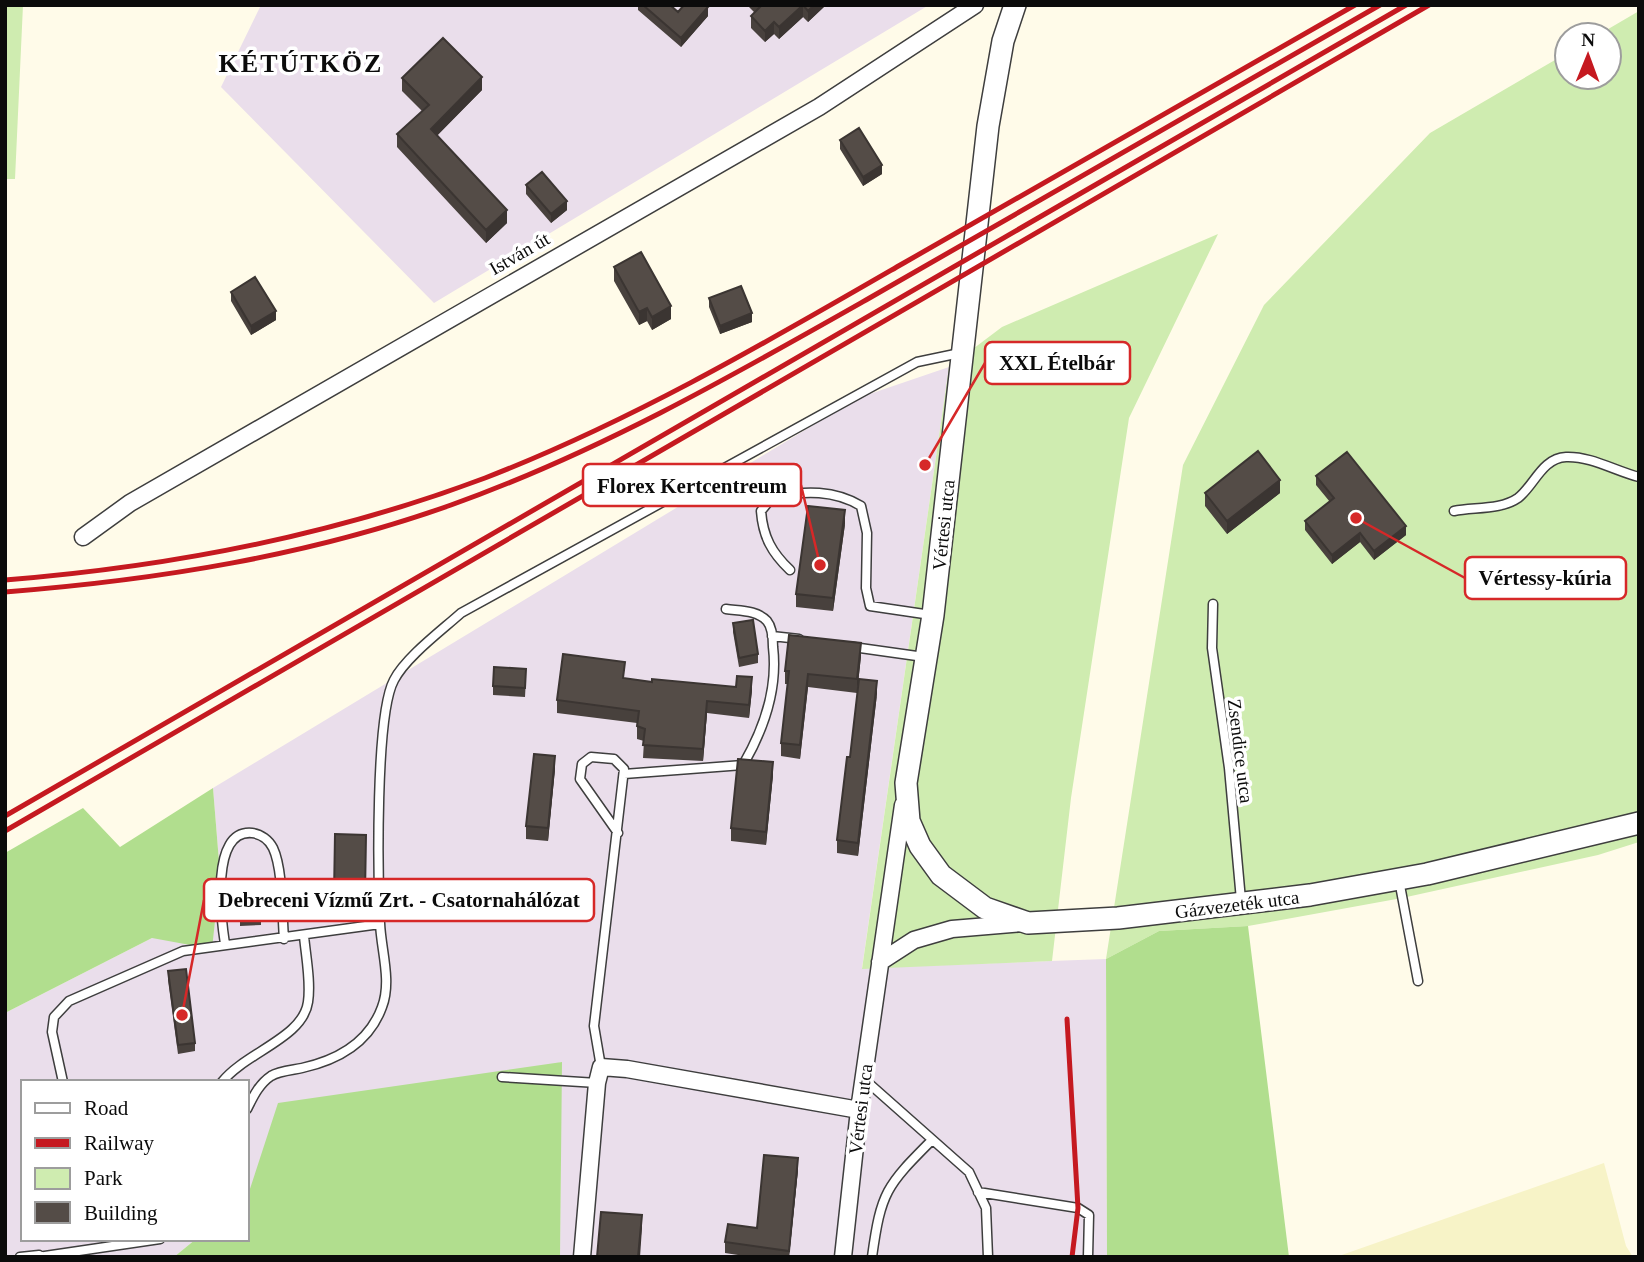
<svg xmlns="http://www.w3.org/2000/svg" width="1644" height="1262" viewBox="0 0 1644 1262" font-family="'Times New Roman',serif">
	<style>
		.industrial { fill: #eadeeb }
		.farmland { fill: #f7f3c7 }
		.green { fill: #cfecb0 }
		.forest { fill: #b1de8e }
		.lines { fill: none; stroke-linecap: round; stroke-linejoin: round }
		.service-casing { stroke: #3e3e3e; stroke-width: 11 }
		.minor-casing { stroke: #3e3e3e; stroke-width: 19 }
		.tertiary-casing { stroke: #3e3e3e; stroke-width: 24 }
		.service { stroke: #fff; stroke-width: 8 }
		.minor { stroke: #fff; stroke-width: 16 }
		.tertiary { stroke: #fff; stroke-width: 21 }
		.rail { stroke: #c51920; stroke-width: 5 }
		.wall { fill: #48413d }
		.shaded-wall { fill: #3b3532 }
		.building { fill: #544c47; stroke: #3b3532; stroke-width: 2 }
		.labels { text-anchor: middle; stroke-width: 7; stroke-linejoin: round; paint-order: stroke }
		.street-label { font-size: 19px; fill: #0b0b0b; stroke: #fff }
		.district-label { font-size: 26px; font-weight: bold; letter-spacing: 2px; fill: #0b0b0b; stroke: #fff }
		.leader { fill: none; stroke: #d62828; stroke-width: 2.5 }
		.callout-dot { fill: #d62828; stroke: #fff; stroke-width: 2.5 }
		.callout { fill: #fff; stroke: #d62828; stroke-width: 2.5 }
		.callout-label { font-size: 21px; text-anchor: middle; font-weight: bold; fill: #0b0b0b }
	</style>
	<rect width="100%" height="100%" fill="#fffbe9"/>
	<path class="industrial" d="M261,5H929L434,303L221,87Z
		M949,367L862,968L1106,959L1107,1257H560L561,1062L247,1198V1082H23V1239H196L174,1257H5V1013L152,938L220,874L213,788L858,398Z"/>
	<path class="farmland" d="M1604,1163L1626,1246L1633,1257H1336Z"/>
	<path class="green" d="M5,5H23L15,179H5Z
		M1639,11V842L1598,855L1402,898L1248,926L1159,931L1106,959L1183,465L1264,305L1430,133L1567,53V77H1609V35H1598Z
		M1218,234L1129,418L1071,798L1052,961L862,969L949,367L1002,327Z"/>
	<path class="forest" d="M213,788L220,874L212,949L152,938L5,1013V853L83,808L120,847Z
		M1248,926L1289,1257H1107L1106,959L1159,931Z
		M562,1062L560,1257H174L196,1239H247V1198L278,1103Z"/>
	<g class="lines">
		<defs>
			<path id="service" d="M1454,511C1474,507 1501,510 1518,498C1534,486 1542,458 1566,457C1591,456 1615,471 1639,477
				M790,570C772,553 763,537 761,511L774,495C805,492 833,489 861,506L867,533L866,588L870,606L931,615
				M1213,604L1212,648L1229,768L1241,900
				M772,636L799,639
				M853,647L924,657
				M624,774L743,765C764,729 778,689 773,647C773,639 772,627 767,621C757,610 740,611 726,609
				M1399,880L1418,981
				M225,944C221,918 210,829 252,833C261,834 269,840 273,848C283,869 282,915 284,939
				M601,1067L594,1026L624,769L614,759L591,757L582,764L580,779L618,833
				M502,1077L597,1083
				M864,1079L969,1172L986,1208L988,1257
				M63,1082L52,1032L54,1017L69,1001L183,951L380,924
				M222,1082C246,1052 303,1038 308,1002C311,982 306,957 304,936
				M247,1109C253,1097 259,1084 271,1076C279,1071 293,1070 302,1068C338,1060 369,1043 382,1007C392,981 381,950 380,923C378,878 375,715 394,680C406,657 441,631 461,613L917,362L960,353
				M978,1192L1078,1208L1089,1215L1088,1257
				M20,1257L39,1255
				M38,1257L160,1239
				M872,1257C881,1192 886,1186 932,1140"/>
			<path id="minor" d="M83,537L130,503L819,107L975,5
				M880,962L914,940L952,929L1023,923
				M582,1257L597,1083L601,1067L627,1069L859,1110
				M843,1257L859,1110L903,805"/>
			<path id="tertiary" d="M1015,5L1003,41L988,126L933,615L906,783L909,821L920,846L941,875L985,908L1028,923L1118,918L1310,895L1427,874L1639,823"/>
		</defs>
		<use href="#service" class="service-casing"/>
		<use href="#minor" class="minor-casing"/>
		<use href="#tertiary" class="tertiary-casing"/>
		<use href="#service" class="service"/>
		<use href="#minor" class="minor"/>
		<use href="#tertiary" class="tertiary"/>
		<path class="rail" d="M5,580C168,567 331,536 485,478C630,422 767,342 902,264C1053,178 1204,92 1355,5
			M5,592C157,580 308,556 451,505C597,453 732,376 866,300C1038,203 1209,104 1380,5
			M5,816L1406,5
			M5,831L1429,5
			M1067,1019L1078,1208L1072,1257"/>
	</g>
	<path class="wall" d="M638,5H670L678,12L708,16L681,47L638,10Z
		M747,5H826L808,22L803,17L779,39L774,34L765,42L751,28V16L755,13Z
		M402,78L482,90L437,135L507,223L486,243L397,147V134L422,111L402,91Z
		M840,140L882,174L863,186L840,149Z
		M526,185L567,210L551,223L526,194Z
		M614,267L671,319L652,330L647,321L639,325L614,281Z
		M231,292L276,320L251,335L231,301Z
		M709,298L752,322L720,334L709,307Z
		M1316,476L1406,535L1374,560L1360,542L1332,564L1305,530V521L1330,502L1316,485Z
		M1205,493H1280L1227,534L1205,506Z
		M845,524L833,611L796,607V594Z
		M733,623L758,654V663L739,667L733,632Z
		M861,656L857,693L808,687L800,759L781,756V743L788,684H785V671Z
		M526,678L525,697L493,695V686Z
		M625,678L652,682L752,690L749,718L707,713L703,761L643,758L644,741L637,739V723L557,713V700Z
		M877,694L858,856L837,853V840Z
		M555,769L548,841L526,839V826Z
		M773,775L766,845L731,841V828Z
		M335,834L366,835L365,908H334Z
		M240,892H261V925L240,926Z
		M168,971L195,1043V1051L178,1054L168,980Z
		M798,1170L789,1257H751L725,1253V1242L757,1228Z"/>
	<path class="shaded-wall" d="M803,5V17L779,39V27Z
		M814,5H826L808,22V11Z
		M708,7V16L681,47V38Z
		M774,22V34L765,42V31Z
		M482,77V90L431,142V129Z
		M882,165V174L863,186V177Z
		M567,201V210L551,223V214Z
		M507,210V223L486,243V230Z
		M671,306V319L652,330V317Z
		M647,308V321L639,325V312Z
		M276,311V320L251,335V326Z
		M752,313V322L720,334V326Z
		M1280,480V493L1227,534V521Z
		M845,510V524L833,611V598Z
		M1406,526V535L1374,560V551Z
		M1360,533V542L1332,564V555Z
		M861,643V656L857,693V679Z
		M808,674V687L800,759V745Z
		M752,677V690L749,718V705Z
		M877,681V694L858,856V843Z
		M707,701V713L703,761V749Z
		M555,756V769L548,841V828Z
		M773,762V775L766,845V832Z
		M798,1158V1170L789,1257V1251Z
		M642,1215V1228L640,1257H638Z"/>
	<path class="building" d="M643,5H670L678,12L684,5H705L708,7L681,38Z
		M758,5H803L779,27L774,22L765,31L751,16L760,7Z
		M803,5H814L808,11Z
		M443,38L482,77L431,129L507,210L486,230L397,134L429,105L402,78Z
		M859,128L882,165L863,177L840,140Z
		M542,172L567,201L551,214L526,185Z
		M641,252L671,306L652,317L647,308L639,312L614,267Z
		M255,277L276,311L251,326L231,292Z
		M741,286L752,313L720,326L709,298Z
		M1258,451L1280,480L1227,521L1205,493Z
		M1347,452L1406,526L1374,551L1360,533L1332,555L1305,521L1334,498L1316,476Z
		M808,506L845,510L833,598L796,594Z
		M753,620L758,654L739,658L733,623Z
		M789,635L861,643L857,679L808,674L800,745L781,743L789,671H785Z
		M563,654L625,662L623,678L652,682V679L736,687L737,676L752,677L749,705L707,701L703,749L643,745L645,729L637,726L639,711L557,700Z
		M494,667L526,669L525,688L493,686Z
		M859,679L877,681L858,843L837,840L847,757H850Z
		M534,754L555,756L548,828L526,826Z
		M738,759L773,762L766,832L731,828Z
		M335,834L366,835L365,895H334Z
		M186,969L195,1043L178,1045L168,971Z
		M764,1155L798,1158L789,1251L725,1242L728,1224L757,1228Z
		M601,1212L642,1215L638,1257H597Z"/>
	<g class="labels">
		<g class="street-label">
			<text transform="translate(519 253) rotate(-30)" y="7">István út</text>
			<text transform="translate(943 525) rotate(-84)" y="7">Vértesi utca</text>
			<text transform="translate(1241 751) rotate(83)" y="7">Zsendice utca</text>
			<text transform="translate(1237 904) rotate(-7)" y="7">Gázvezeték utca</text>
			<text transform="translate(860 1109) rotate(-83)" y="7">Vértesi utca</text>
		</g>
		<g class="district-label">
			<text x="301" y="72">KÉTÚTKÖZ</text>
		</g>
	</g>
	<path class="leader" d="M925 465L985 363M820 565L801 485M1356 518L1465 578M182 1015L204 900"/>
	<g class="callout-dot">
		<circle cx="925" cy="465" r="7"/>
		<circle cx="820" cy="565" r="7"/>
		<circle cx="1356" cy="518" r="7"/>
		<circle cx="182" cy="1015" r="7"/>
	</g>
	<g class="callout">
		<rect x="985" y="342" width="145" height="42" rx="7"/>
		<rect x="583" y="464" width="218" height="42" rx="7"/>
		<rect x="1465" y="557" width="161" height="42" rx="7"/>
		<rect x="204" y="879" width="390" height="42" rx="7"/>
	</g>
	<g class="callout-label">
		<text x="1057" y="370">XXL Ételbár</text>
		<text x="692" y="493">Florex Kertcentreum</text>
		<text x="1545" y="585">Vértessy-kúria</text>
		<text x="399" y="907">Debreceni Vízmű Zrt. - Csatornahálózat</text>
	</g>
	<rect width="1644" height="1262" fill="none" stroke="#0b0b0b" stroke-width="14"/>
	<rect x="21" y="1080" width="228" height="161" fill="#ffffff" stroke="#9d9d9d" stroke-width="2"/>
	<rect x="35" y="1103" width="35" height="10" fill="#ffffff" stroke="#9d9d9d" stroke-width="2"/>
	<text x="84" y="1115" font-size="21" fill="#0b0b0b">Road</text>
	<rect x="35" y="1138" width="35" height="10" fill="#c51920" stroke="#9d9d9d" stroke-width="2"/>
	<text x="84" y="1150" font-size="21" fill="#0b0b0b">Railway</text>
	<rect x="35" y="1168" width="35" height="21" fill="#cfecb0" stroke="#9d9d9d" stroke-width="2"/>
	<text x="84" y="1185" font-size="21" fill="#0b0b0b">Park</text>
	<rect x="35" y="1202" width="35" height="21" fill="#544c47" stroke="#9d9d9d" stroke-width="2"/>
	<text x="84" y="1220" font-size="21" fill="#0b0b0b">Building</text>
	<g transform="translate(1588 56) rotate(1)"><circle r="33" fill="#ffffff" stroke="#9d9d9d" stroke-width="2"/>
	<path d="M0-5L12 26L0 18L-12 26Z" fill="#c51920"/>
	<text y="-10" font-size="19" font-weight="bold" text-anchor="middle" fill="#0b0b0b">N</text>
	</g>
</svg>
